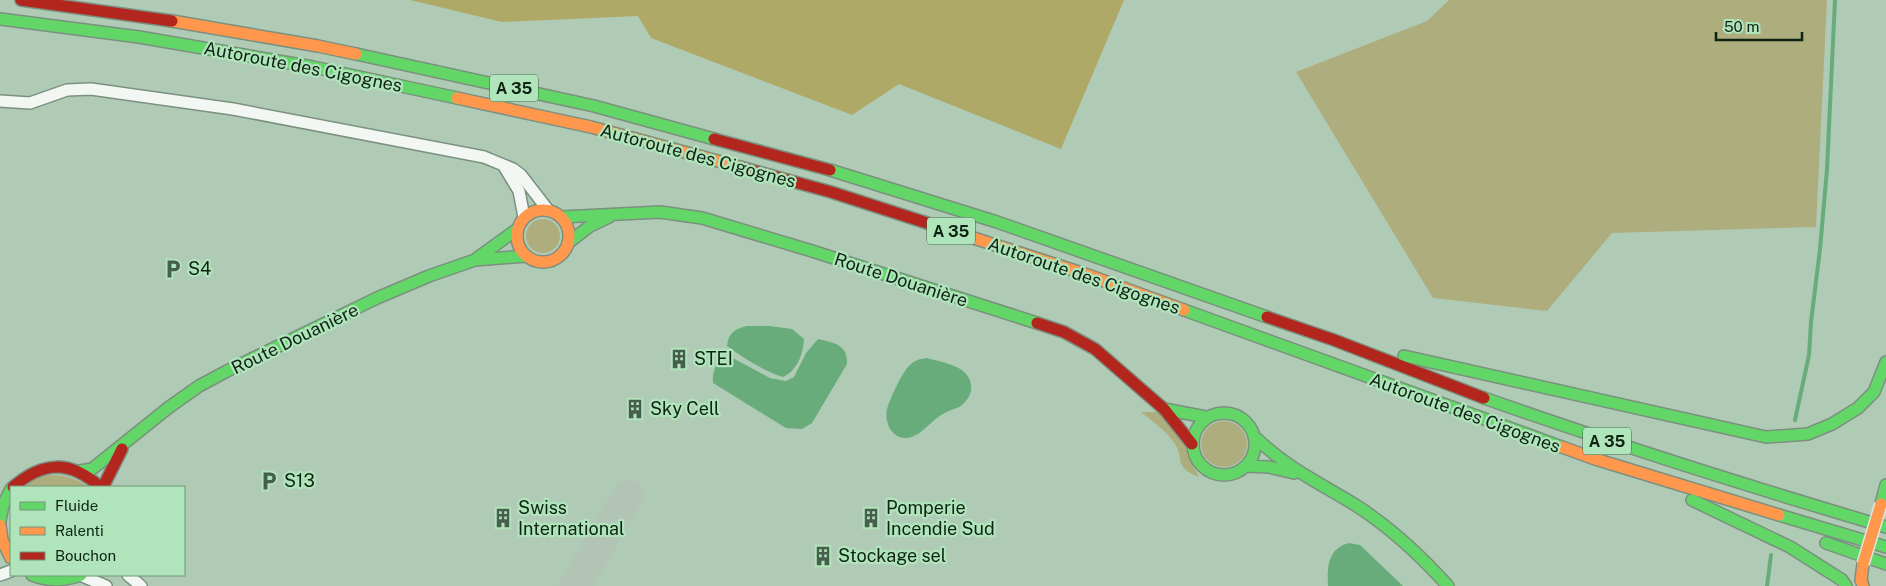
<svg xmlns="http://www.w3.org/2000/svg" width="1886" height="586" viewBox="0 0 1886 586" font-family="'Public Sans',sans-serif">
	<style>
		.green { fill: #aead7d }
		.forest { fill: #afa967 }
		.water { fill: #69ac7b }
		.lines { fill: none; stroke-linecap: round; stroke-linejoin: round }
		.stream { stroke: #69ac7b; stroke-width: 4 }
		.taxiway { stroke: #b2c4b6; stroke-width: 31 }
		.street-casing { stroke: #7b907f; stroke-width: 14 }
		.fast-casing { stroke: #7b907f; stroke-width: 14 }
		.slow-casing { stroke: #7b907f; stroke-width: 14 }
		.jam-casing { stroke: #7b907f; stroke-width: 14 }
		.street { stroke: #f3f7f4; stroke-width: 11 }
		.fast { stroke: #63d668; stroke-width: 11 }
		.slow { stroke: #ff974d; stroke-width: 11 }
		.jam { stroke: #b3261e; stroke-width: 11 }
		.slow-bridge-casing { stroke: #dbe8de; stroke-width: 14; stroke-linecap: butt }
		.slow-bridge { stroke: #ff974d; stroke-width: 11 }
		.labels { text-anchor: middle; stroke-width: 4.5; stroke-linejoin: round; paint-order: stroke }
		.shield { fill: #b0e4bb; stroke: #3f5d46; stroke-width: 1 }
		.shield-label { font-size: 16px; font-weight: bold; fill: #0f2314 }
		.street-label { font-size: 18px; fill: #0f2314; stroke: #b0e4bb }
		.poi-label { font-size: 18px; fill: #0f2314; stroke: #b0e4bb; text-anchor: start }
	</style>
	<rect width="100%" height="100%" fill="#b0cbb5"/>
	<path class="green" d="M1449,0H1827L1816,227L1612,233L1547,311L1433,298L1296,72L1427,21Z
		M526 236a17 17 0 1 1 34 0a17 17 0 1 1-34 0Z
		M1141,412H1158L1185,445L1188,456L1199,477C1172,467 1186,458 1173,441C1165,430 1152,421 1141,412Z
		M1201 444a23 23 0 1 1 46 0a23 23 0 1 1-46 0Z
		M50,475C65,475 76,478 88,487H24L38,478Z"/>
	<path class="forest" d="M410,0H1124L1061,149L899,84L852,115L651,38L638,16L502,22Z"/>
	<path class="water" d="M747,326H769L792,329L804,339C803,354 798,370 783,377C763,371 744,358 727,346C728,333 736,328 747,326Z
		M818,339C834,343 848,344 847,364L812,423L802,429L786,428L713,383C712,371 716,365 722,356H729L770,378L786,381L794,377L806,353Z
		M927,358C944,363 974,366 971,391C970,397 963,406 957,408C952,410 947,411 943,414C931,420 919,439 905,438C891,438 884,421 887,409C890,399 902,372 910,365C915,360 920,359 927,358Z
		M1349,543L1360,545L1403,586H1328C1327,567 1328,548 1349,543Z"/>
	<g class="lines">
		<path class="stream" d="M1795,420L1809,355L1811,322L1820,249L1827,169L1835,0
			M1767,586L1771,555"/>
		<path class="taxiway" d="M575,586L628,495"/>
		<defs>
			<path id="street" d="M0,101L30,103L67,90L91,89L233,109L484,157L513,169L521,175L548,210
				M505,168L519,191L524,217
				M0,575L11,571
				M80,575L106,586
				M128,575L141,586"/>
			<path id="fast" d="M0,19L139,37L313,67L457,98
				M356,54L594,106L714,139
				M830,170L997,222L1267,317
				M561,217L660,212L702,218L812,251L1037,323
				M568,243L590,226L609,217
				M476,259L516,230
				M1184,310L1562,447
				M1404,356L1766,437L1808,434L1832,424L1858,408L1874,392L1886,362
				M1484,398C1617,445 1751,487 1886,527
				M1164,409L1206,417
				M1193 444a31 31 0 1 1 62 0a31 31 0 1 1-62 0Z
				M1256,438C1288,469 1320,483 1357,506C1391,528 1421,556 1448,586
				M1247,466L1269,467L1294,473
				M80,471L92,469L168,408L199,386L227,371L377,298L429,276L475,260L526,256
				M1692,500L1790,547L1842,580L1846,586
				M1881,504L1886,485
				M1779,515L1886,547
				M0,521L3,505L11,489
				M1826,543L1886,564
				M32,575C49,582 64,581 81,575"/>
			<path id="slow" d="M172,21L318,46L356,54
				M457,98L591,127L740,167
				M517 236a26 26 0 1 1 52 0a26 26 0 1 1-52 0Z
				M927,223L1085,274L1184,310
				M1562,447L1595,459L1779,515
				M0,525L2,540L11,558
				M1863,564L1861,580L1863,586"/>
			<path id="jam" d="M21,0L172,21
				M714,139L830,170
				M740,167L831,192L927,223
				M1267,317L1334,340L1484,398
				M1037,323L1064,332L1095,349L1164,409L1192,444
				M13,487C43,461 70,460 100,487
				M103,487L122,449"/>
		</defs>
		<use href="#street" class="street-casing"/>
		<use href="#fast" class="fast-casing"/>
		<use href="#slow" class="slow-casing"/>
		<use href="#jam" class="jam-casing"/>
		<use href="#street" class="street"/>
		<use href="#fast" class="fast"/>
		<use href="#slow" class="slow"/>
		<use href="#jam" class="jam"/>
		<defs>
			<path id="slow-bridge" d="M1863,564L1881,504"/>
		</defs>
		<use href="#slow-bridge" class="slow-bridge-casing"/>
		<use href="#slow-bridge" class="slow-bridge"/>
	</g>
	<defs>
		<symbol id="parking-bare" viewBox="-9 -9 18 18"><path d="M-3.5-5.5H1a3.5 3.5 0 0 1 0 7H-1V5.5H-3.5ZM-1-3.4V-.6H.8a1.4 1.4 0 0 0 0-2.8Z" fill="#475e4c" stroke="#b0e4bb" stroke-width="2.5" paint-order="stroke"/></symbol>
		<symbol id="building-bare" viewBox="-9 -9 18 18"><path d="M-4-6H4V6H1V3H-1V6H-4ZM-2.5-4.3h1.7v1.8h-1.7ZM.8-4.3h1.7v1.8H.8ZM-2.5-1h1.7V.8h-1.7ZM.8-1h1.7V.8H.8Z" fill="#475e4c" stroke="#b0e4bb" stroke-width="2.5" paint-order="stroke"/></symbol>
	</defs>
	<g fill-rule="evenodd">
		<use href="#parking-bare" x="159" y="255" width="28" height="28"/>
		<use href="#building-bare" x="665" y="345" width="28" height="28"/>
		<use href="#building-bare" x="621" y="395" width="28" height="28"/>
		<use href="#parking-bare" x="255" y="467" width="28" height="28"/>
		<use href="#building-bare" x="489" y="504" width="28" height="28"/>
		<use href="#building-bare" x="857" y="504" width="28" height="28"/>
		<use href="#building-bare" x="809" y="542" width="28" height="28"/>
	</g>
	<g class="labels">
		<g class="shield">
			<rect x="490" y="74.5" width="48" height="27" rx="4"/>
			<rect x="927" y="217.5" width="48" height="27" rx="4"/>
			<rect x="1583" y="427.5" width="48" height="27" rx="4"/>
		</g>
		<g class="shield-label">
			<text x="514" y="94">A 35</text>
			<text x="951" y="237">A 35</text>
			<text x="1607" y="447">A 35</text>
		</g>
		<g class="street-label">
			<text transform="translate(303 67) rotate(11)" y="6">Autoroute des Cigognes</text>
			<text transform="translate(698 156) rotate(15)" y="6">Autoroute des Cigognes</text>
			<text transform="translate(1084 276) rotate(19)" y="6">Autoroute des Cigognes</text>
			<text transform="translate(901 280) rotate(18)" y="6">Route Douanière</text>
			<text transform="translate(295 339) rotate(-26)" y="6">Route Douanière</text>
			<text transform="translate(1465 413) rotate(20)" y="6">Autoroute des Cigognes</text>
		</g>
		<g class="poi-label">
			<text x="188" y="275">S4</text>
			<text x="694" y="365">STEI</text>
			<text x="650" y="415">Sky Cell</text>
			<text x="284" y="487">S13</text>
			<text x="518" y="514">Swiss<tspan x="518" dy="21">International</tspan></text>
			<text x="886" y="514">Pomperie<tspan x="886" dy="21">Incendie Sud</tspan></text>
			<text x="838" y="562">Stockage sel</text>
		</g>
	</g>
	<rect x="10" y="486" width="175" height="90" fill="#b0e4bb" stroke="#709778"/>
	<rect x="20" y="502" width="25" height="8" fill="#63d668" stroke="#709778"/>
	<text x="55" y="511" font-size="15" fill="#0f2314">Fluide</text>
	<rect x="20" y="527" width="25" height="8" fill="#ff974d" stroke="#709778"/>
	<text x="55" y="536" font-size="15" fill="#0f2314">Ralenti</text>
	<rect x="20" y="552" width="25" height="8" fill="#b3261e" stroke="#709778"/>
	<text x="55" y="561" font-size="15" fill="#0f2314">Bouchon</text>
	<path d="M1716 32v8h86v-8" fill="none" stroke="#0f2314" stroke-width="2.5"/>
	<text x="1724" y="32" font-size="15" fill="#0f2314" stroke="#b0e4bb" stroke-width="4" paint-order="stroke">50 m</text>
</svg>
